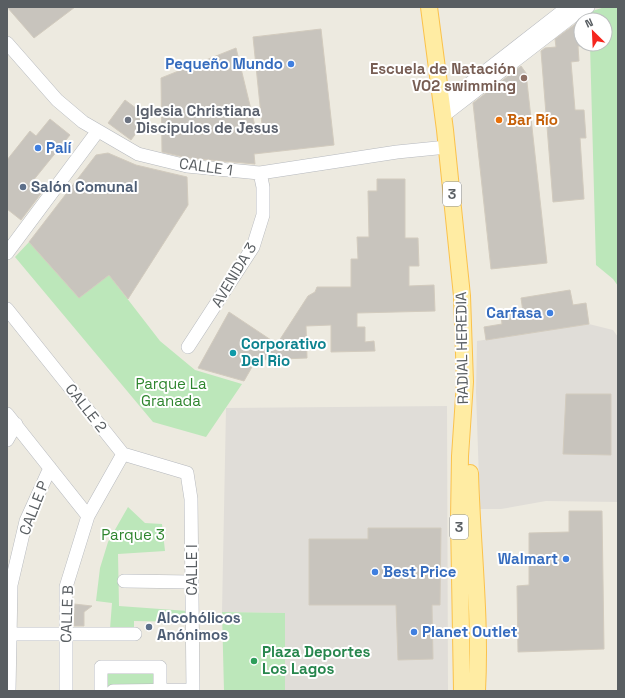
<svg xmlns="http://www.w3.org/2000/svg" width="625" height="698" viewBox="0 0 625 698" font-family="'Space Grotesk',sans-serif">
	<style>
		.industrial { fill: #e0ddd8 }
		.green { fill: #bce7ba }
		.building { fill: #c8c4bd; stroke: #d2cbbe }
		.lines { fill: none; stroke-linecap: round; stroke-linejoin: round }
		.minor-casing { stroke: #b6b9be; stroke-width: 14 }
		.major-casing { stroke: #fbc24b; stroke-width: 18 }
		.minor { stroke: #fff; stroke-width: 13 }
		.major { stroke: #ffeca3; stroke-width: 16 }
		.shop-dot { fill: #3f7fe0; stroke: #fff; stroke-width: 1.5 }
		.education-dot { fill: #8d6e63; stroke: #fff; stroke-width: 1.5 }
		.worship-dot { fill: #6b7280; stroke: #fff; stroke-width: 1.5 }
		.food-dot { fill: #e8710a; stroke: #fff; stroke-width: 1.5 }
		.service-dot { fill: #5c6f8a; stroke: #fff; stroke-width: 1.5 }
		.culture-dot { fill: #0f9aa8; stroke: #fff; stroke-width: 1.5 }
		.leisure-dot { fill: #2e9e5b; stroke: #fff; stroke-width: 1.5 }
		.labels { text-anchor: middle; stroke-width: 4; stroke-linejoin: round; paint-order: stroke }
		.shield { fill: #fff; stroke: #8b8e91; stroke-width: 1 }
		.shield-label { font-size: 14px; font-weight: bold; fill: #595e62 }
		.shop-label { font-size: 15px; font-weight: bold; fill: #366cbe; stroke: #fff; text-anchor: end }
		.education-label { font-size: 15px; font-weight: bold; fill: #785e54; stroke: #fff; text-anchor: end }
		.worship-label { font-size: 15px; font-weight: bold; fill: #5b616d; stroke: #fff; text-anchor: start }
		.food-label { font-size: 15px; font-weight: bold; fill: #c56008; stroke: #fff; text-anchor: start }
		.street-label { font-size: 15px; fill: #595e62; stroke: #fff }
		.service-label { font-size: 15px; font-weight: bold; fill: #4e5e75; stroke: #fff; text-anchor: start }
		.culture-label { font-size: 15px; font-weight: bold; fill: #0d838f; stroke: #fff; text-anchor: start }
		.park-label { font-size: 15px; fill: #2e852e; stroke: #fff }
		.leisure-label { font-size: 15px; font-weight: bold; fill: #27864d; stroke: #fff; text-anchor: start }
	</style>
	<rect width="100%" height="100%" fill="#edeae0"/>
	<path class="industrial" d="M589,324L613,330L618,337V502L546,501L501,509H480L476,392L477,341Z
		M447,406L448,691H285V613L222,612L226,408Z"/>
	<path class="green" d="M605,7H618V286L613,279L596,265L590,44H605V20H589V12Z
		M29,242L79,298L109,275L160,341L195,370L242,384L206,437L153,422L15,257Z
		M128,507L145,523L162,524L165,551L118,554L119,606L188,611L187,622L134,621V629H110L112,603L96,601L100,568L108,542Z
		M222,612L285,613V691H224Z
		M102,669L157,670V689L101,691Z"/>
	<path class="building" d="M7,7H75L34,38Z
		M581,20V46H578L579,61L571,62L575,110H584L586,138H580L584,199L553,202L541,51L545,48L556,47L555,39Z
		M321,29L334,145L254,154L255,164L188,158L162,152L161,78L236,48L255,126L262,125L253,37Z
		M521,66L526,73L547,263L491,269L473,103Z
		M125,100L148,117L131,140L108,123Z
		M50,119L70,135L32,182L43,191L21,220L7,209V160L30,131L36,136Z
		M108,153L136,165L187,177L188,205L128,299L109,275L79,298L29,242L96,155Z
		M377,179H405V238H418L419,266H409V286L434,285L435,311L357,313V327H365V342L374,341L375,351L331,352V325L306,326L307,358L256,360L244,381L198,368L229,312L277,344L308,296L315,292L317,287H351V259H358L357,237H369L368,191H377Z
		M570,290L573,305L586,303L589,324L486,340L484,327L502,324L501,315L523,312L521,298Z
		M566,394H611V455L563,454Z
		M569,511H602L604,649L518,652L517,586L529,585V533L569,532Z
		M368,528H441L440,605H432L433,659L398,660L396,605H309V539H368Z
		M74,604L92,606L84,612V626H74Z"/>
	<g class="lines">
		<defs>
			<path id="minor" d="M7,43L57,100L83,122L138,154L187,166L260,173L397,152L447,147
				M442,105L568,7
				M443,116L578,12L588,7
				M7,253L97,132
				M7,309L123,454L187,473L191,499L193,691
				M188,347L253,247L263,215V187L260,173
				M7,414L88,516
				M7,440L16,424
				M124,581L192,582
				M7,634H135
				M9,691L11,585L26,521L50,468
				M66,691V587L88,516L123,454
				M101,691V667H160V690
				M113,691L193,690"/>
			<path id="major" d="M429,7L445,130L462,296L465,382L460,456L459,519L462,691
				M470,473C472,546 481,618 477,691"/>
		</defs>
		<use href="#minor" class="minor-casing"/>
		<use href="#major" class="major-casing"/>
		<use href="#minor" class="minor"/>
		<use href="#major" class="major"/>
	</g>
	<g class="shop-dot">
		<circle cx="291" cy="64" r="4"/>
		<circle cx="38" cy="148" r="4"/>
		<circle cx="550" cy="313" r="4"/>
		<circle cx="566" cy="559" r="4"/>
		<circle cx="375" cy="572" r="4"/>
		<circle cx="414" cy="632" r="4"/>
	</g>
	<circle class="education-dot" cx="524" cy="78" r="4"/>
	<circle class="worship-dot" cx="128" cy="120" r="4"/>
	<circle class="food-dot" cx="499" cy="120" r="4"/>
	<g class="service-dot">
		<circle cx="23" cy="187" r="4"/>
		<circle cx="149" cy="627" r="4"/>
	</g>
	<circle class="culture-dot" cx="233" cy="353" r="4"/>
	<circle class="leisure-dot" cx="254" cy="661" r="4"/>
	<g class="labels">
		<g class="shield">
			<rect x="443" y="182" width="18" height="24" rx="3"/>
			<rect x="450" y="515" width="18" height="24" rx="3"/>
		</g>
		<g class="shield-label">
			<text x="452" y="199">3</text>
			<text x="459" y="532">3</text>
		</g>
		<g class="shop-label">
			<text x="283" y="69">Pequeño Mundo</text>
			<text x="46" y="153" text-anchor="start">Palí</text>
			<text x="542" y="318">Carfasa</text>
			<text x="558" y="564">Walmart</text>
			<text x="383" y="577" text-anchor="start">Best Price</text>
			<text x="422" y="637" text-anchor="start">Planet Outlet</text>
		</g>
		<g class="education-label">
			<text x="516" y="74">Escuela de Natación<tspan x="516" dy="17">VO2 swimming</tspan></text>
		</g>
		<g class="worship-label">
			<text x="136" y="116">Iglesia Christiana<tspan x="136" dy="17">Discipulos de Jesus</tspan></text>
		</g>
		<g class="food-label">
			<text x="507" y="125">Bar Río</text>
		</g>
		<g class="street-label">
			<text transform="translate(206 167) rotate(8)" y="5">CALLE 1</text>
			<text transform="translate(234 275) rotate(-59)" y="5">AVENIDA 3</text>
			<text transform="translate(462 348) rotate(-91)" y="5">RADIAL HEREDIA</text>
			<text transform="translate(86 408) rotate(52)" y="5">CALLE 2</text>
			<text transform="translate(34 508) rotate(-69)" y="5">CALLE P</text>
			<text transform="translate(192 570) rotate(-90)" y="5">CALLE I</text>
			<text transform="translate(67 614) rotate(-88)" y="5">CALLE B</text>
		</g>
		<g class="service-label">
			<text x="31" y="192">Salón Comunal</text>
			<text x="157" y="623">Alcohólicos<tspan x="157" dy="17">Anónimos</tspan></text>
		</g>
		<g class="culture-label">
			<text x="241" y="349">Corporativo<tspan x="241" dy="17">Del Rio</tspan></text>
		</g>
		<g class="park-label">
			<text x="171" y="389">Parque La<tspan x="171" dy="17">Granada</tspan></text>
			<text x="133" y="540">Parque 3</text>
		</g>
		<g class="leisure-label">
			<text x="262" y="657">Plaza Deportes<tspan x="262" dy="17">Los Lagos</tspan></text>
		</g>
	</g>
	<rect width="625" height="698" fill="none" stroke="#595e62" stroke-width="16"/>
	<g transform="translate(593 32) rotate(336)"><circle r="19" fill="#ffffff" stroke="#bdbfc0"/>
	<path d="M0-3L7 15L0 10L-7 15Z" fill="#f5261e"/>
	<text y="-6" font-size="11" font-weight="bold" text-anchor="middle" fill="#595e62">N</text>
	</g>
</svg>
